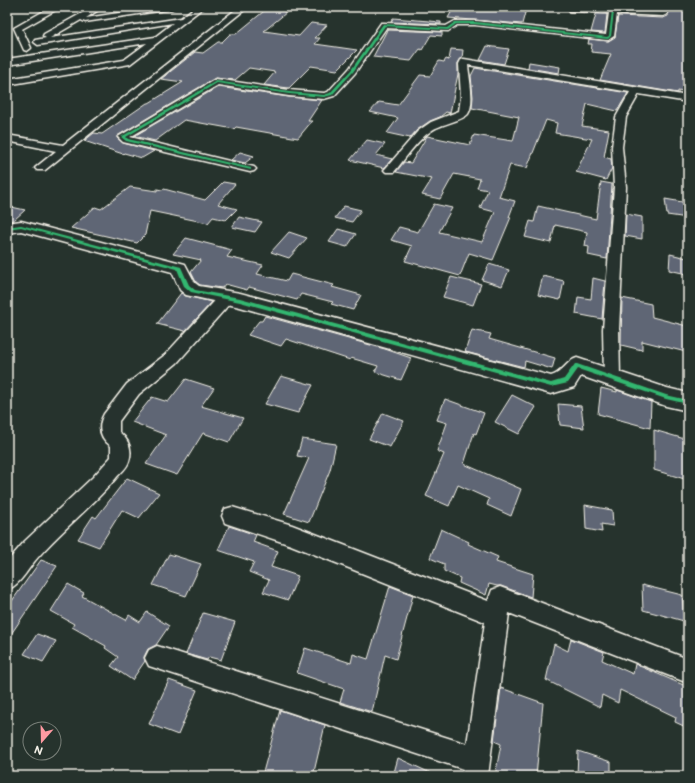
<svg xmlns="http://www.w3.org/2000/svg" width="695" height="783" viewBox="0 0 695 783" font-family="'Balsamiq Sans',sans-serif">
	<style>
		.building { fill: #5f6674; stroke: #f4f1e8 }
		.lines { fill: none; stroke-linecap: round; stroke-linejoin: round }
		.street-casing { stroke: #f4f1e8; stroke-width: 3 }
		.secondary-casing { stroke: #f4f1e8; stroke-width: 3 }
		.street { fill: #26332d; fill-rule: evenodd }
		.secondary { fill: #26332d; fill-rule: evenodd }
		.cycleway-casing { stroke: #26332d; stroke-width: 2 }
		.cycleway { fill: #33b770; fill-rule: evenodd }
	</style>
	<rect width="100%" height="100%" fill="#26332d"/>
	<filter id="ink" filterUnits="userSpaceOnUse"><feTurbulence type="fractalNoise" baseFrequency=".025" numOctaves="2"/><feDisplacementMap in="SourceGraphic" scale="8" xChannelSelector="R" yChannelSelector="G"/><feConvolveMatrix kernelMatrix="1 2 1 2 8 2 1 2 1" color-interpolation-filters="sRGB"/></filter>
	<g filter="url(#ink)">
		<path class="building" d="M269,7H290L284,12H287L264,31L299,36L311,23L327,25L315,38H320L315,44L357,50L337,70L311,66L289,88L264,85L275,72L249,68L235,80L215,78L117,136V138L123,143L154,151L142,158L124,153L123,154L84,141L94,133L102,134L147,103H149L183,82L161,79L195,52L203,53L218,42H222L230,34H236Z
			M454,7H510L526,9L522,24L448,18Z
			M669,7L688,8V93L678,91V93L600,80L611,54L591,52L592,44H588L589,39L608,41L615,37L618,16L663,18L668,16Z
			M596,14H607L605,33L591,32Z
			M393,18L441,22V24L391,22Z
			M387,30L442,32V36L431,35L422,50L420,49L411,61L373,57Z
			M487,46L509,49L504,64L480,60Z
			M451,49L463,50L462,58L458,63V74L450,113L446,112L440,117L430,121L417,130L410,138L387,133L398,118L370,112L379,102L398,105L420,75L430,76L439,61L444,62L446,59L449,60Z
			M529,62L560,67L559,73L528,68Z
			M475,68L628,93L617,111L587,104L582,126L609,130L604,157L611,159L612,168L606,180L576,172L592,139L555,133L557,123L546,120L527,168L510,165L499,197L515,201L509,217H511L493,260L469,253L460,276L405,261L412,246L391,240L399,227L418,232L434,204L452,208L439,232L482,242L495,212L480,208L488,190L477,188L480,179L454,174L440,199L422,195L432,179L396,172L404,162L411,163L427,136L470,145L474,135L513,141L519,117L472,108L473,97L471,76Z
			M218,87L289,97L322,100L308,121H312L298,138L236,127L234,129L184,120L155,141L134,136Z
			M367,140L385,144L376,155L392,159L384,168L350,160Z
			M240,152L254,156L245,163L231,160Z
			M223,182L235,184L218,204L237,209L226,220L213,217L208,223L150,211L145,235L137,243L71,228L95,207L101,209L130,187L157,191V189L162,190L164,189L205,200Z
			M601,182L612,184L607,259L588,255L589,247L585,246L587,232L555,225L551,243L525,237L530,221L534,222L538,206L596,219Z
			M665,199L688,203V218L667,215Z
			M7,206L25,210L14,220L7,221Z
			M344,206L361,210L352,222L335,218Z
			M626,214L642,217V239L625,236Z
			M239,217L262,222L255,232L232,227Z
			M338,229L356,234L347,247L329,242Z
			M289,232L307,238L289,258L271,252Z
			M186,238L232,250L227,257L263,265L257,274L287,281L291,274L334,285L332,287L361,295L353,310L331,304L333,302L301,294L297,300L249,287L247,290L225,284L222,288L200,285L196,282L191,272L201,260L173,254Z
			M670,254L687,258V274L669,270Z
			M489,264L509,270L502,286L482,280Z
			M543,276L564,281L560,300L538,295Z
			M451,277L481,284L473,305L443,297Z
			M593,278L605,281L602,319L576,314L578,297L591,299Z
			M181,293L186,296L212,302L185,331L157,324Z
			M622,298L651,304L652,317L687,326L686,352L642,341V350L621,345Z
			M265,316L385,349L411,358L401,380L375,372L378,366L351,358L350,360L286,339L281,346L248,335L259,321H262Z
			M472,330L491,334L489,339L555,358L552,369L525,361L524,367L465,352Z
			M281,376L313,385L298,413L265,404Z
			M186,379L214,388L201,406L243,418L229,442L203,433L177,475L146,464L166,435L132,422L152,397L168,402Z
			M601,388L617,392V390L651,402L650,428L598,414Z
			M512,395L536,407L519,434L495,422Z
			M445,399L484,413L476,434L474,433L464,464L521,489L511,516L487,505L489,499L458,485L449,506L426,496L444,454L437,451L447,423L437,420Z
			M558,404L581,406L584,428L560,425Z
			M383,413L404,421L390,447L369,439Z
			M654,430L688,440V480L654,470Z
			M302,439L336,444L330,470L309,522L284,514L309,458L297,456Z
			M127,478L159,493L139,518L122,510L99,547L78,539L93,516L96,518Z
			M585,505L612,510L613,526L601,524L602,532L586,529Z
			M229,526L256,535L253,542L278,551L271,567L298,576L288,600L263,592L269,580L249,572L254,562L218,550Z
			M441,529L469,542L468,544L498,557L496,562L533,574L531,597L501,586H497L489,584L486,595L459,583L460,578L444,571V564L430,558Z
			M169,554L201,564L186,596L153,585Z
			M41,560L57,566L7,640V608Z
			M68,584L84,593L82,596L126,620L129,615L140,622L147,612L169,626L156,645L148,649L144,657L145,661L132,680L111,666L118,657L105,648L106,646L72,627L74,624L51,611Z
			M642,585L682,595L684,621L643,610Z
			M390,586L413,595L396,659L385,655L372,712L340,702L344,689L297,673L305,648L351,663L353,654L368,659Z
			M203,613L235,622L221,660L209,657L207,660L186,654Z
			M37,634L56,641L43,662L24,654Z
			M571,639L604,652L602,660L633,674L635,664L688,687V728L675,722L676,717L620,690L618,703L602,695L600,707L546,680L554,644L568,651Z
			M169,680L197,690L178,735L149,724Z
			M501,688L543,703L536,776H495L501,744L494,741Z
			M280,710L325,725L313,776H290L278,773V776H262Z
			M578,751L611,762V776H577Z
			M398,758L437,776H393Z"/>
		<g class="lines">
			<defs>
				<path id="street" d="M51,7H61L22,29L31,48L27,51L24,50L14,28Z
					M93,7H103L86,18L157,7H176L172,9L85,22L81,20L50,38L181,18L195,7H204L130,64L7,85V79L124,60L147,43L7,65V59L155,37L173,23L38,45L34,42L35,40L46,38L43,36L44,34Z
					M239,7H248L45,170H37L35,168L56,151L7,141V135L63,145Z
					M568,7L659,11V7H667V14L663,16L617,14L614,36L608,40L475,25H457L448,31L386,28L355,73L334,96L324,99L289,96L218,85L130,137L254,167L256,169L254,171L250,172L123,142L118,137L216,79L289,90L324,93L328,92L349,69L381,23H384L446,26L455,21H475L606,35L609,13L573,11H570Z
					M464,59L688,96V102L639,94L626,117L622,147L626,187L619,329L620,378L618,383L612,384L606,383L604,378L603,329L614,187L612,147L616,117L630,92L468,65C469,77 475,103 468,114C462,121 440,124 431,131C416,141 406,158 394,172H386L384,170L386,168L418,131L431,122L459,111L461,97L459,64L461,60Z
					M227,292L232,293L234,297L232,301L177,363L139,394L119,421V432C128,439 133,449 129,461C127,468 120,473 116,478C93,506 64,528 40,555C29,566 22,584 7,590V562L25,541L93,477L111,457V446C100,438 97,427 104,414L127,384L165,355L222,293Z
					M232,507L292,525L488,601L492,590L500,587L688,659V683L509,613L488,776H462L463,769L149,666L145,658L149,650L157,646L467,744L485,622L291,545L225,523L222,516L225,509Z"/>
				<path id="secondary" d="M21,221L185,264L195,283L199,286L240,293L551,376C563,373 565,362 577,358L667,388L688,393V411L666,406L581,376L574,387L551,394L240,307L186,295L180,290L172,272L21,231L7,233V223Z"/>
			</defs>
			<use href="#street" class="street-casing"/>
			<use href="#secondary" class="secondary-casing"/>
			<use href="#street" class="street"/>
			<use href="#secondary" class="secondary"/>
			<defs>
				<path id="cycleway" d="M613,10L614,11L611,36L608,39L475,24H456L448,30L385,26L353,72L332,95L324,97L289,94L217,83L126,137L128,139L251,168V170L126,141L121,137L216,81L289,92L324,95L330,93L351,70L383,24L447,28L455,22H475L607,37L609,36L612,11Z
					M21,225L181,267L189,285L195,290L240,298L551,383L564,379L575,364H577L666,395L688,400V404L666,399L578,369L568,383L551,387L240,302L191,292L184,286L177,269L21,227L7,229V227Z"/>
			</defs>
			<use href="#cycleway" class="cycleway-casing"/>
			<use href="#cycleway" class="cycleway"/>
		</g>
	</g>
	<rect width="695" height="783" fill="none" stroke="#26332d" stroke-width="24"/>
	<rect x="12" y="12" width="671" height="759" fill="none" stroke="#f4f1e8" stroke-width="1.5" filter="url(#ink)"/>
	<g transform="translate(42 741) rotate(200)"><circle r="19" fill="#26332d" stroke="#787f78"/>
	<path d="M0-3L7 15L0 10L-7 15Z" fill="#ff9aa2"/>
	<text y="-6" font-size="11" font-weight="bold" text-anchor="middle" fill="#f4f1e8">N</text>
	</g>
</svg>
